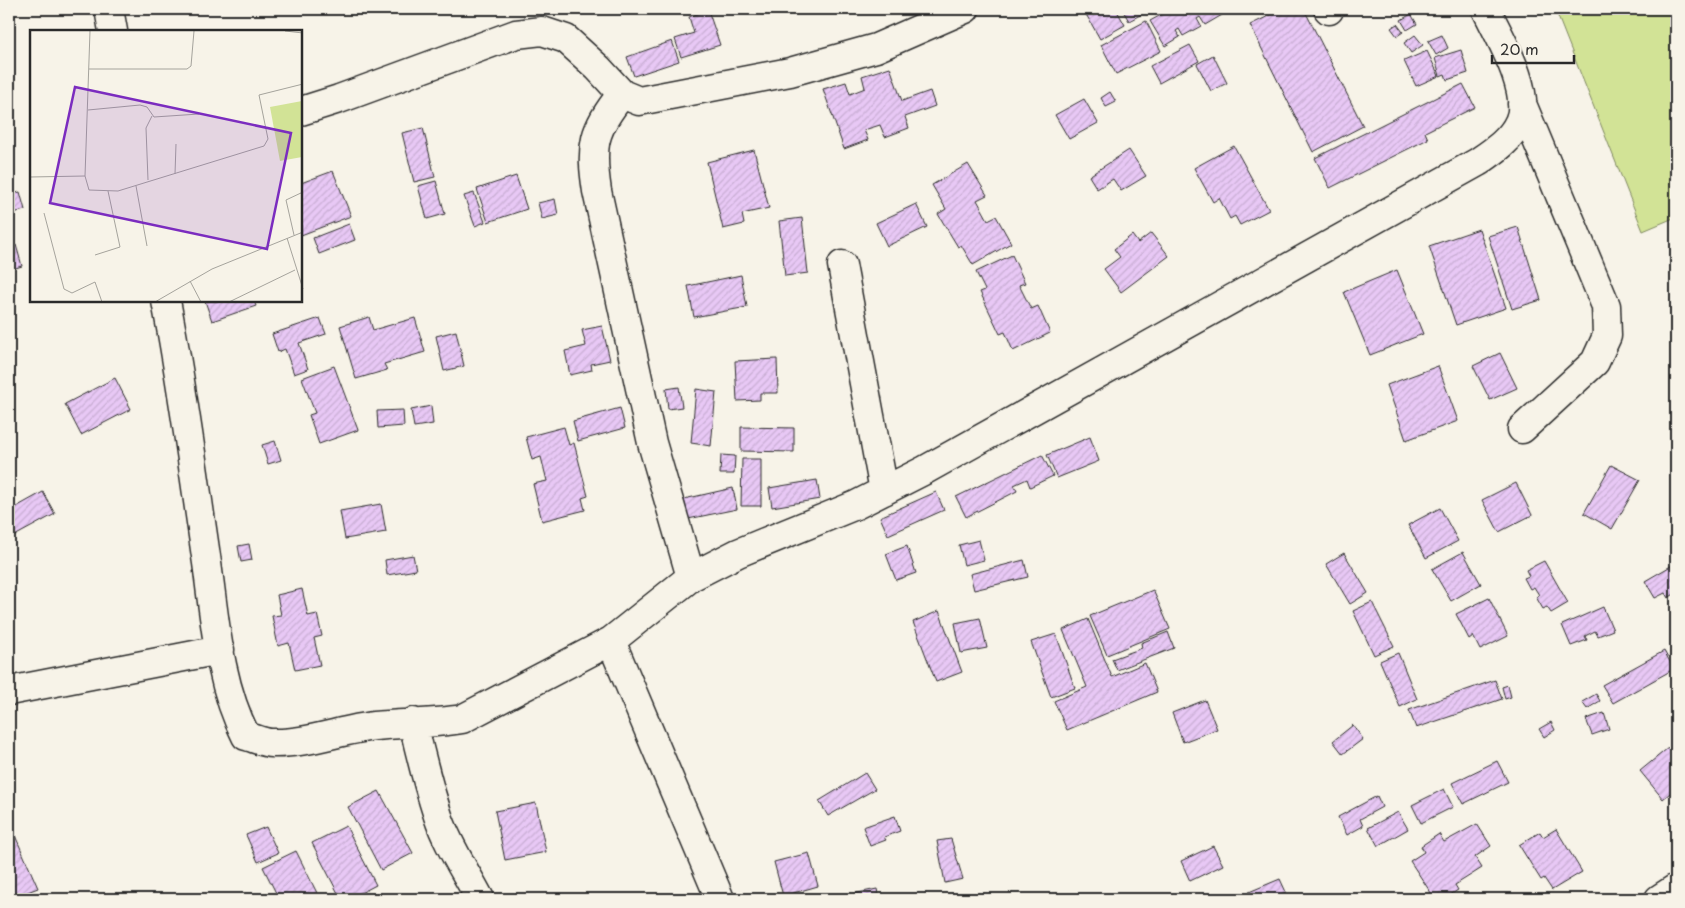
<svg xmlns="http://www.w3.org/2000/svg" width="1685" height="908" viewBox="0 0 1685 908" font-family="'Playpen Sans',sans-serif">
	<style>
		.grass { fill: #d2e396; stroke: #7e8760 }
		.building { fill: url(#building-hatch); stroke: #2b2b2b }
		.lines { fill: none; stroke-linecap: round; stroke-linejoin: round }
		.minor-casing { stroke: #2b2b2b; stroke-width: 31 }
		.minor { stroke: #f7f3e8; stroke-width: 28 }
		.inset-road { fill: none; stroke: #a5a39c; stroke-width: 1 }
		.view { fill: #7b2cbf; fill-opacity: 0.15; stroke: #7b2cbf; stroke-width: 2.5 }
		.inset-edge { fill: none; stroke: #2b2b2b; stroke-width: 2.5 }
	</style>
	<defs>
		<pattern id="building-hatch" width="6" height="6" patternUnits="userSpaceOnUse" patternTransform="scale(1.25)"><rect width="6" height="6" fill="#e8c8f5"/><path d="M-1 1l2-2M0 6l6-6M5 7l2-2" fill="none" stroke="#c7acd2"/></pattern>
	</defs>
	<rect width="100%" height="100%" fill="#f7f3e8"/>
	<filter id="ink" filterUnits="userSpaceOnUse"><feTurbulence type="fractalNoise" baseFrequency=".02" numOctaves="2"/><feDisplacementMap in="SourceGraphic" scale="10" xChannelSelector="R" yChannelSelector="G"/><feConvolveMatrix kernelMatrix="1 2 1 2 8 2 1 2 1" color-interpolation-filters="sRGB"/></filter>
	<g filter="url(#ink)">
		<path class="grass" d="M1555,9H1676V217L1643,231Z"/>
		<path class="building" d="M1083,9H1116L1125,25L1100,39Z
			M1122,9H1151L1129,21Z
			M1172,9H1218L1222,15L1205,25L1200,17L1197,19L1201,26L1183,36L1179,29L1176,31L1180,37L1165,46L1150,21Z
			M1283,9H1304L1363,126L1313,152L1250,25Z
			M708,10L720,45L681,57L675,39L694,33L689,17Z
			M1411,14L1417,24L1407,30L1401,20Z
			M1146,21L1161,51L1116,74L1101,45Z
			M1397,24L1403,32L1397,36L1391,28Z
			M1415,35L1423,45L1411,53L1404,43Z
			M1442,35L1448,48L1436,55L1428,41Z
			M672,41L679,61L634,76L627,57Z
			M1190,45L1199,61L1159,83L1150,66Z
			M1461,50L1468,73L1447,80L1445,74L1440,76L1435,58Z
			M1427,51L1439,76L1416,86L1404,61Z
			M1213,55L1227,83L1211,91L1197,64Z
			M890,67L902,101L930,91L935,106L905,117L909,128L885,137L880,125L864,130L868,140L844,149L823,89L846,82L850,94L865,88L862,76Z
			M1463,84L1475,107L1425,132L1428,139L1330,188L1315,158Z
			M1110,92L1116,102L1106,107L1101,98Z
			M1084,99L1098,123L1069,139L1055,115Z
			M423,128L435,177L414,182L402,133Z
			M1234,146L1269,210L1240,225L1235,216L1230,219L1219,198L1213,202L1194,168Z
			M754,150L769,208L742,214L744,224L723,229L707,162Z
			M1129,150L1146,176L1121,191L1113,179L1097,189L1089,176Z
			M968,164L987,195L977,200L988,220L996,216L1011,243L973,265L961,245L958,247L938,214L946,209L932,185Z
			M333,171L351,216L301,235V183Z
			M516,176L527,209L488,222L477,189Z
			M436,181L445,214L427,219L418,186Z
			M20,192L25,210L9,214V195Z
			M474,193L485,222L475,226L464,196Z
			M555,199L558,215L542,219L538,203Z
			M916,204L927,227L887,246L876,223Z
			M802,218L808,273L785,276L779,221Z
			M349,224L355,240L319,254L313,238Z
			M1518,227L1541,300L1512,309L1488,236Z
			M1479,229L1506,308L1456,325L1429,246Z
			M1151,233L1169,256L1121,292L1104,269L1120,257L1114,249L1132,235L1138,243Z
			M16,245L22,266L9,270V246Z
			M1012,255L1025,283L1019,285L1031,309L1038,306L1050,333L1013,351L1005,332L1000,334L980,292L985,290L976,272Z
			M1397,270L1423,334L1370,355L1344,292Z
			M741,275L747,307L694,317L688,286Z
			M205,301H254L256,306L212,321Z
			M369,317L373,330L415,318L425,352L384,364L387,370L356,379L340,326Z
			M320,318L326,334L299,343L308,369L294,374L285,349L278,352L272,334Z
			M602,326L610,360L591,364L592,370L570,375L565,351L586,346L582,330Z
			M456,331L464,366L444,371L436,336Z
			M1500,353L1517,388L1490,400L1473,366Z
			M777,359L778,393H760V400L737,401L735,361Z
			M334,366L358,430L319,444L309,415L315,413L302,378Z
			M1438,366L1458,421L1406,440L1387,385Z
			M115,378L131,409L81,435L65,404Z
			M679,387L682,407L668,409L666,389Z
			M696,389L716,392L711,446L691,443Z
			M431,406L433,424L414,427L411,410Z
			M620,408L625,428L578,441L573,421Z
			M403,410L404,426L378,428L377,411Z
			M564,427L569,445L574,443L588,496L582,498L585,510L542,521L533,484L547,481L541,457L532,460L526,437Z
			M741,427L794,428V452L741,451Z
			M1090,437L1099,461L1057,478L1047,455Z
			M275,441L281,460L268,464L262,445Z
			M721,455L735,456L734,474H720Z
			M1042,455L1053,476L1030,487L1027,479L1014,485L1017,491L966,517L956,497Z
			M742,459H761V506H741Z
			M1611,465L1640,480L1612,529L1584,513Z
			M817,480L820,499L772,507L769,488Z
			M1516,483L1532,515L1499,532L1482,500Z
			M733,488L737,509L688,519L684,499Z
			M43,492L55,514L9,539V511Z
			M936,492L944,510L888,535L880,517Z
			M381,504L386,532L345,539L340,511Z
			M1440,508L1458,541L1426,558L1408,525Z
			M979,540L984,560L964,565L959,545Z
			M249,544L252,560L241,562L238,546Z
			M907,546L916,573L896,580L886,554Z
			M1463,552L1481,584L1451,601L1432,569Z
			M1344,553L1368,593L1350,604L1326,564Z
			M413,555L416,570L387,575L385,560Z
			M1024,560L1028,577L974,590L970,574Z
			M1544,561L1568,603L1551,613L1547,607L1543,609L1536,597L1539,595L1534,587L1530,589L1524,578L1529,576L1526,570Z
			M1676,563V593L1668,598L1665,593L1655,598L1645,581Z
			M302,589L308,616L317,614L322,636L314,638L320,665L295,670L289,643L278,646L272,616L281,615L277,595Z
			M1153,590L1170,629L1107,655L1090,616Z
			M1489,598L1508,636L1480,650L1473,636L1469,639L1456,614Z
			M1372,602L1394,646L1374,655L1353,611Z
			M1603,607L1613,630L1598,636L1595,631L1585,636L1587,640L1571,646L1562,625Z
			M939,611L962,672L936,682L913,622Z
			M980,618L987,648L961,653L955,623Z
			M1088,619L1112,677L1145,663L1157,692L1067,730L1054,701L1087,687L1063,630Z
			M1168,632L1174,648L1117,670L1112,659L1142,648L1141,643Z
			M1056,634L1075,688L1051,697L1031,642Z
			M1664,651L1674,669L1613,703L1602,685Z
			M1398,653L1417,699L1400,707L1380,661Z
			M1495,680L1502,699L1416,728L1409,710Z
			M1508,685L1511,697L1505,699L1502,687Z
			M1596,694L1600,701L1587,709L1582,702Z
			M1205,700L1217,729L1183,742L1172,713Z
			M1604,713L1609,729L1592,735L1586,719Z
			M1551,722L1555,730L1544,737L1539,729Z
			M1353,725L1363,739L1343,754L1333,741Z
			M1668,748L1676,758V788L1663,799L1640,771Z
			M1497,761L1508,782L1463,804L1452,783Z
			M865,773L875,789L828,816L819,801Z
			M1444,789L1453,807L1421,823L1412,805Z
			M379,791L413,853L381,870L348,807Z
			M1377,796L1382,807L1360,819L1363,826L1347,835L1338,817Z
			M536,803L546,852L505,860L495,811Z
			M1398,812L1408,829L1378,846L1368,828Z
			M895,816L900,831L884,837L886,840L870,846L863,827Z
			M1477,824L1491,846L1475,857L1482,868L1455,885L1458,890L1444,899H1435L1410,861L1424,852L1421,846L1439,834L1444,842Z
			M346,826L376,885L349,899H341L312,843Z
			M266,827L278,853L258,862L246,835Z
			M1556,829L1582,872L1552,890L1544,878L1541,880L1519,845L1540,832L1543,837Z
			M13,831L38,888L9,899V832Z
			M951,839L963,879L945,883L937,841Z
			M1213,846L1223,865L1190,881L1181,861Z
			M296,851L320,899H279L263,867Z
			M809,853L818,886L783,896L774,862Z
			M1280,879L1286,892L1271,899H1253L1249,892Z
			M877,889L879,899H854L853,894Z"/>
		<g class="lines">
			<defs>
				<path id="minor" d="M109,9L113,31
					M1328,9L1329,10
					M622,94C593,129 590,146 597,191L652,443L691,577
					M301,111L339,99L516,34L542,31L566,39L598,68L622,94L639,101L790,72L876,48L965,9
					M842,265L884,491
					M166,301C183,388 194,476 207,563C215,621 219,684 246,736C254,738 264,743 272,743C306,744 341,730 374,726C404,723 433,724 462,719L611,641L691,577L738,553L856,505L925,470L1478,162C1494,151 1511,140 1519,122C1533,93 1499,36 1486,9
					M1522,429L1595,362L1607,336L1606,306L1522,104
					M611,641L720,899
					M9,691L220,650
					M413,722C420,754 428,785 438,816C447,844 466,872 480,899
					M1659,899L1676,888"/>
			</defs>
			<use href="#minor" class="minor-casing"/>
			<use href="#minor" class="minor"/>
		</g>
	</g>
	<g transform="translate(30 30)">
		<rect width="272" height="272" fill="#f7f3e8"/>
		<path d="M272,71V127L250,131L240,77Z" fill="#d2e396"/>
		<path class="inset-road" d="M60,1L55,146L59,160L88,161L234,116L238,109L229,65L273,54M255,1L273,3M59,39H157L161,36L164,1M58,80L110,75L117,77L124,87L169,84M145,144L146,114M0,147L55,146M118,150L116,98L122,86M106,156L117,216M14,183L34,259L42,263L65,252L72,272M264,205L256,170L273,162M257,208L273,259M65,225L90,217L78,161M160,251L171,272M125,272L182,239L273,202M199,272L265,240"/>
		<path class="view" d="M45,57L261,103L237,219L20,173Z"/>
		<rect width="272" height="272" class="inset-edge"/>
	</g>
	<rect width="1685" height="908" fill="none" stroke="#f7f3e8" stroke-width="30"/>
	<rect x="15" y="15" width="1655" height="878" fill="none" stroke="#2b2b2b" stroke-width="2" filter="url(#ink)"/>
	<path d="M1492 55v8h82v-8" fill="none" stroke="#2b2b2b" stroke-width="2.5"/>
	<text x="1500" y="55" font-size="15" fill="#2b2b2b" stroke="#f7f3e8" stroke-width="4" paint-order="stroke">20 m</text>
</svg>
